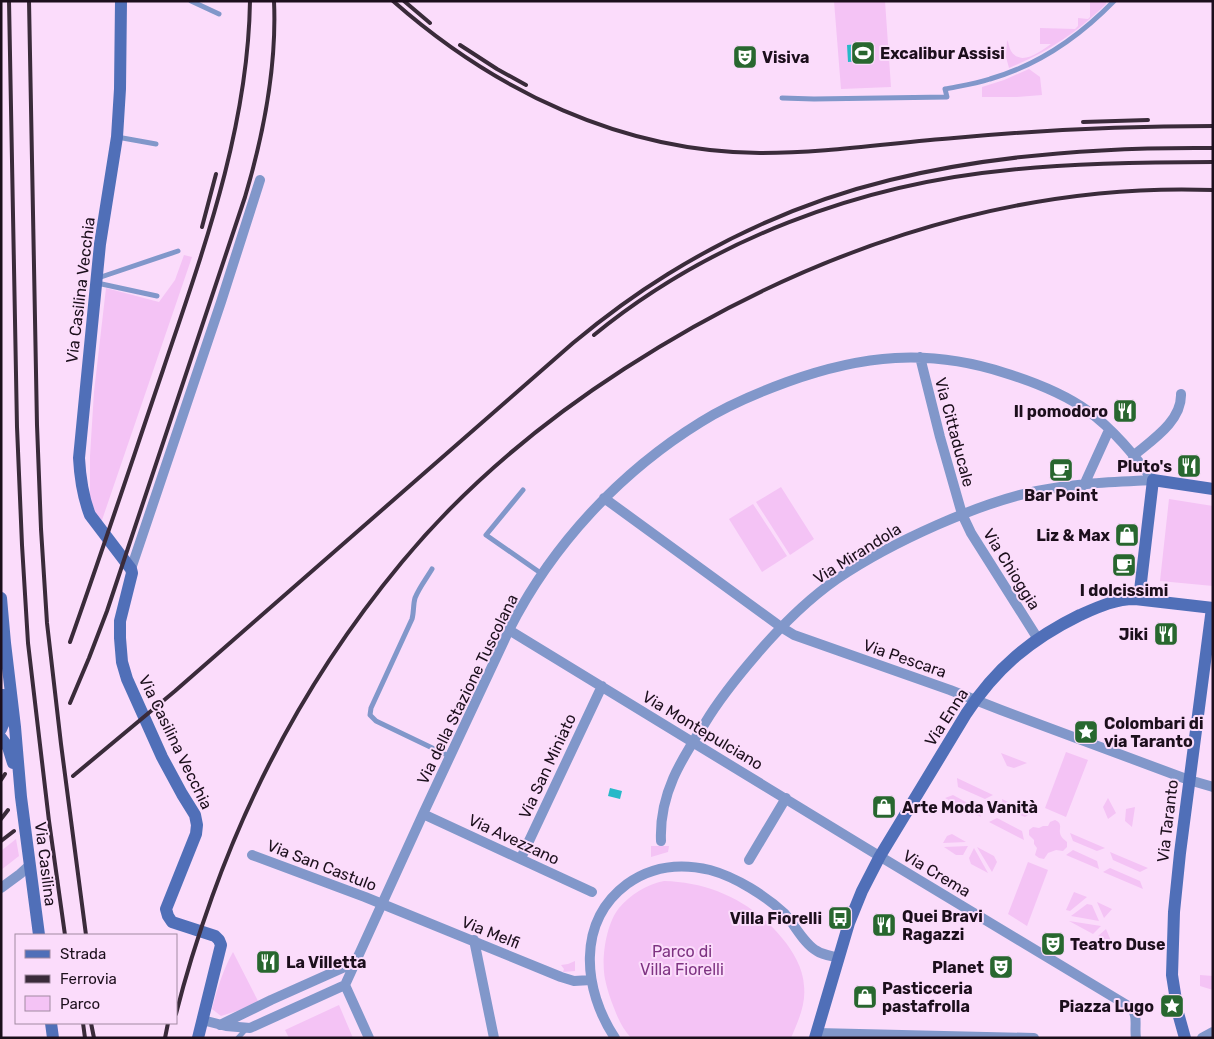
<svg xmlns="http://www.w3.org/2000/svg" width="1214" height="1039" viewBox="0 0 1214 1039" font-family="Rubik,sans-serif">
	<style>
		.green { fill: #f4c3f5 }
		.water { fill: #27b9c8 }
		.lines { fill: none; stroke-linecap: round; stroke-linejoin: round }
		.lane { stroke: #8197ca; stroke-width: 5 }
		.street { stroke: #8197ca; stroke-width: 10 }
		.secondary { stroke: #506fb8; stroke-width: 12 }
		.rail { stroke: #3a2b3a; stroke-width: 4 }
		.labels { text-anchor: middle; stroke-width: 4; stroke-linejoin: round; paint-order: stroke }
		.poi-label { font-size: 16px; font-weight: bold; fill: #1c0f1c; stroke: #fbdcfb; text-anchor: start }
		.street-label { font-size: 16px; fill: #1c0f1c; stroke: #fbdcfb }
		.park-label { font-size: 16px; fill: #7e3382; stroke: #fbdcfb }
	</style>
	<rect width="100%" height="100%" fill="#fbdcfb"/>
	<path class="green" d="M834,1H885L891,87L841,89Z
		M1090,1H1106V4C1075,34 1049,51 1009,68L1006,57L1007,40C1009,43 1009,48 1011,51C1021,67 1041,51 1051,44H1040V28L1075,29L1078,26V18L1088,19L1090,17Z
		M1029,69L1040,77L1042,95L1017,97H982V87L1004,80Z
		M184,255L192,257L101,523L98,520L90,497V456L94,392L106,288L159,302L175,280Z
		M781,487L814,539L790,555L756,502Z
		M1169,499L1213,506V586L1160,581Z
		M753,504L787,556L762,572L729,519Z
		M1066,752L1088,760L1066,817L1045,808Z
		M1001,753L1027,763L1014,768L1007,766Z
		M957,779V778L993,795L985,799L958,787Z
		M953,795L979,809L981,817L945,798Z
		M1108,798L1116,813L1108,819L1103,807Z
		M1002,799L1031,813L1025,817L1003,807Z
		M1135,807L1132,827L1125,821L1126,809Z
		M997,818L1022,831L1024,840L989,822Z
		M1055,820C1063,824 1059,827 1060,833C1061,838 1064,839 1067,842V847L1063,851L1056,850L1048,853L1044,859L1039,858L1035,855L1037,848L1034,844V840L1029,835V830L1033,827L1039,828L1043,826H1048L1050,822Z
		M1070,833L1105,848L1097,851L1073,841Z
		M952,834L966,842L943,843L947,836Z
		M16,839L19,856L1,870V851Z
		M651,846H669L668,852L651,857Z
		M968,846L963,855H956L944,847Z
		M977,847L994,856L997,862L992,872Z
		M974,848L988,873L971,864L969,858Z
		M1073,850L1097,861L1099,869L1066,855Z
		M1110,852L1148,868L1140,872L1113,860Z
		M1028,862L1048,870L1027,926L1008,914Z
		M1110,868L1140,881L1143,889L1103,872Z
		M664,881C710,882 753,902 782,938C793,951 803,968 804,986C806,1005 798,1021 791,1038H631C623,1029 618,1019 614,1008C610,998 607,989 605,979C601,959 606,924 619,908C630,895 647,884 664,881Z
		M1074,892L1087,897L1070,911L1066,910Z
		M1097,902L1112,909L1104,918Z
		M1087,904L1092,905L1099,921L1071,916Z
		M1069,921L1101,926L1093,934Z
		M1106,929L1114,948L1098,936Z
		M233,952L258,1001L240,1010L221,1016L212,1009C217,989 223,970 233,952Z
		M575,961V971L563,972L564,969L561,965L568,964Z
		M1200,975L1213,976V990L1200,986Z
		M339,1005L353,1038H289L285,1030Z"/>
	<path class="water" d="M859,44L861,61L848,62L847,45Z
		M610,788L622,791L620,799L608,796Z"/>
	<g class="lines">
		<path class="lane" d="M191,1L219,14
			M782,98L814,99L947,97L945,89C960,86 975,84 990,79C1039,65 1079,37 1114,1
			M117,137L156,144
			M98,278L178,251
			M97,283L157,296
			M523,490L486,535L542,574
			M432,569C426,579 419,588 415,598C413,605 414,612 412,619L371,708L370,715L376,721L449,756
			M238,1038L247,1028"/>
		<path class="street" d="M920,357L940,437L962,514L971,533L1038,639
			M1133,456C1152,440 1182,421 1181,394
			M1084,485L1109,430
			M604,498L781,627L794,635L950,690L1001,710L1189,780L1213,787
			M131,569L221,302L260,180
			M509,630L866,848L1130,1007C1139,1015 1134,1026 1136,1038
			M423,814L592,892
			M661,841C659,794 681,760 705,723C720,698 738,676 757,654C781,626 807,600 837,579C868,558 903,540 937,525C969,511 1002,498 1037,491C1075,483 1115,482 1153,480
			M252,855L365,897L561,977L574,981L591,980
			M521,858L602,686
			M749,860L786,798
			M1,888L20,874L30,865
			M474,940L494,1038
			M345,985L369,1038
			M202,1020L226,1026L250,1028L345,985L423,814L509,630C552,545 620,472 701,422C728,405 757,393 787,382C862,355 928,348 1005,373C1034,382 1063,393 1088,411C1113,429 1134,455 1153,480
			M220,1025L271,1000L356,962
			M817,1033L1034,1038
			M615,1038C583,990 576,922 627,884C652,866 681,863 710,870C736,877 766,896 785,914C795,925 804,944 817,951C823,955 832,956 839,958
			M1202,1038L1213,1032"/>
		<path class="secondary" d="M121,1L120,89L117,137L100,244L79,458C80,477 83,497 90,515L131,569L132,573L120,621V638L122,662L127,679L162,757L182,794L195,815L197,825L196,834L166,909L168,916L172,922L215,936L219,940L221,945L198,1038
			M1,598L5,643L15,727L21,797L39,935
			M1139,599L1153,480L1213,489
			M1,729L5,720L3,695
			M1,738L8,747L13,763
			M51,1023L53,1038
			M815,1038L849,923L862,891L880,856L966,714C996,668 1031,639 1080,615C1098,607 1115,599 1135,599L1213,608
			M1185,1038L1178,1013L1172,975L1174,912L1180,853L1212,608"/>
		<path class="rail" d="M9,1L17,427L22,545L28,643L49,821L65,935
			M29,1L37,425L41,529L47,623L61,744L86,935
			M393,1C495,91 622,152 760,153C825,153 890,143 954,138C1040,130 1126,126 1213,126
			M404,1L430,23
			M460,45L497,69L526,85
			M1083,122L1148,120
			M202,227L216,174
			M594,335C710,240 860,184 1009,170C1077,163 1145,162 1213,162
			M70,642C102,552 132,461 163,370C203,251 248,129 250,1
			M70,703L89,658L107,611L245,197C264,133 277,68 274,1
			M73,776L175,691L573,343C603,318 634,295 668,274C736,232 812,199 890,180C995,154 1105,147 1213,148
			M1,780L5,774
			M1,819L8,810
			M1,841L14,831
			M176,1014C186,974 198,936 212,897C256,774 319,662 402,562C465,486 542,422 624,369C798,256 1003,182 1213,190
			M83,1023L85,1038
			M91,1023L94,1038
			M165,1038L168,1023"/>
	</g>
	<defs>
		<symbol id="stadium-square" viewBox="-11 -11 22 22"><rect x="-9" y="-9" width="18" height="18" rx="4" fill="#28672f" stroke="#fbdcfb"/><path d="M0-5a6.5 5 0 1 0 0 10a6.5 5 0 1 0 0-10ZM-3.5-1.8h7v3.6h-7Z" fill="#fff"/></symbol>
		<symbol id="theatre-square" viewBox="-11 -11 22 22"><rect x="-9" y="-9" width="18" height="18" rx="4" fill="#28672f" stroke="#fbdcfb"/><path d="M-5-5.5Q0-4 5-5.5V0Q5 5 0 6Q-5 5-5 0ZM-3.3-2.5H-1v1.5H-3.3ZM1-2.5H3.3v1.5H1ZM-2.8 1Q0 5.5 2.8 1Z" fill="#fff"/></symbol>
		<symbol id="restaurant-square" viewBox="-11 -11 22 22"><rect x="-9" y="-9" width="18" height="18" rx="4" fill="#28672f" stroke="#fbdcfb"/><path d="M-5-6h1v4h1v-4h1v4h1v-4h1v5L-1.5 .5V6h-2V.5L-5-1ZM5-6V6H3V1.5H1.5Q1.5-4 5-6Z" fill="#fff"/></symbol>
		<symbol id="cafe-square" viewBox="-11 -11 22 22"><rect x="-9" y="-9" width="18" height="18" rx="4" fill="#28672f" stroke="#fbdcfb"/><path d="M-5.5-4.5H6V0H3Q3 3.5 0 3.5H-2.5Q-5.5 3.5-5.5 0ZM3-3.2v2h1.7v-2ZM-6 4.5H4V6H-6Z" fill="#fff"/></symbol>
		<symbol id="shop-square" viewBox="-11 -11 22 22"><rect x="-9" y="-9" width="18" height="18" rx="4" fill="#28672f" stroke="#fbdcfb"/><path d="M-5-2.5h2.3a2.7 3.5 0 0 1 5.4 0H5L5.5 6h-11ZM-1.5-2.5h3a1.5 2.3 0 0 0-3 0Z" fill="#fff"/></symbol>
		<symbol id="sight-square" viewBox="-11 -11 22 22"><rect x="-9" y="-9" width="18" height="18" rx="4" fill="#28672f" stroke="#fbdcfb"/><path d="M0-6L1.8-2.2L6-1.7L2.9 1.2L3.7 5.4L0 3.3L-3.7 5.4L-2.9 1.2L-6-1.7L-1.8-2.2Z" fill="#fff"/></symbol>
		<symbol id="bus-square" viewBox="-11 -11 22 22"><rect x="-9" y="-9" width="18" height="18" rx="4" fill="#28672f" stroke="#fbdcfb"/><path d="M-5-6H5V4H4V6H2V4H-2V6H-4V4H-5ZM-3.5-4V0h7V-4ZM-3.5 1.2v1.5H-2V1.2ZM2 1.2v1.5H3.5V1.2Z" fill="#fff"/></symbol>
	</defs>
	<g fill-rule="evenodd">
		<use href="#stadium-square" x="849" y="39" width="28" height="28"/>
		<use href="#theatre-square" x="731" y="43" width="28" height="28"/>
		<use href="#restaurant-square" x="1111" y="397" width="28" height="28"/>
		<use href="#restaurant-square" x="1175" y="452" width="28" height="28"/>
		<use href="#cafe-square" x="1047" y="456" width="28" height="28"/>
		<use href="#shop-square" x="1113" y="521" width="28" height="28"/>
		<use href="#cafe-square" x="1110" y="551" width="28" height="28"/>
		<use href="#restaurant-square" x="1152" y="620" width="28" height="28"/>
		<use href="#sight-square" x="1072" y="718" width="28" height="28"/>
		<use href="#shop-square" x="870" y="793" width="28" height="28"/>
		<use href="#bus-square" x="826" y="904" width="28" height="28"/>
		<use href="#restaurant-square" x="870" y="911" width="28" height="28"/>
		<use href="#theatre-square" x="1039" y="930" width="28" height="28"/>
		<use href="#restaurant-square" x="254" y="948" width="28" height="28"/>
		<use href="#theatre-square" x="987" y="953" width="28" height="28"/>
		<use href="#shop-square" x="851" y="983" width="28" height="28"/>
		<use href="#sight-square" x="1158" y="992" width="28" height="28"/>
	</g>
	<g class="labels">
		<g class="poi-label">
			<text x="880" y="59">Excalibur Assisi</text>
			<text x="762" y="63">Visiva</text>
			<text x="1108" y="417" text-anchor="end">Il pomodoro</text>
			<text x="1172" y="472" text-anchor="end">Pluto's</text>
			<text x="1061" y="501" text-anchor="middle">Bar Point</text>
			<text x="1110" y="541" text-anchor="end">Liz &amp; Max</text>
			<text x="1124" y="596" text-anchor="middle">I dolcissimi</text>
			<text x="1148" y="640" text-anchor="end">Jiki</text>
			<text x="1104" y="729">Colombari di<tspan x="1104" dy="18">via Taranto</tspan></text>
			<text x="902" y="813">Arte Moda Vanità</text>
			<text x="902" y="922">Quei Bravi<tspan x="902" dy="18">Ragazzi</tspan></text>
			<text x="822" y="924" text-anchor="end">Villa Fiorelli</text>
			<text x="1070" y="950">Teatro Duse</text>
			<text x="286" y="968">La Villetta</text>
			<text x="984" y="973" text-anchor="end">Planet</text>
			<text x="882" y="994">Pasticceria<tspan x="882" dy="18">pastafrolla</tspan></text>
			<text x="1154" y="1012" text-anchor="end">Piazza Lugo</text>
		</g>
		<g class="street-label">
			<text transform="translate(80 290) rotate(-83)" y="6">Via Casilina Vecchia</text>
			<text transform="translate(955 432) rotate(75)" y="6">Via Cittaducale</text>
			<text transform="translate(857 553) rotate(-32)" y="6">Via Mirandola</text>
			<text transform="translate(1012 569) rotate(58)" y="6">Via Chioggia</text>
			<text transform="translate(905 658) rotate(19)" y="6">Via Pescara</text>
			<text transform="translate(467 689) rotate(-64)" y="6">Via della Stazione Tuscolana</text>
			<text transform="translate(946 717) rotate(-57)" y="6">Via Enna</text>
			<text transform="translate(703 730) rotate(31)" y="6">Via Montepulciano</text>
			<text transform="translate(176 742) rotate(64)" y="6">Via Casilina Vecchia</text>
			<text transform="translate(547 766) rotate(-65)" y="6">Via San Miniato</text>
			<text transform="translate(1167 821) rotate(-83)" y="6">Via Taranto</text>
			<text transform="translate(514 839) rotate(25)" y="6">Via Avezzano</text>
			<text transform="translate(46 864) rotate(83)" y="6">Via Casilina</text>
			<text transform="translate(322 865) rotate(21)" y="6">Via San Castulo</text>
			<text transform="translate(937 873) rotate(31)" y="6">Via Crema</text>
			<text transform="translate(491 932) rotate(22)" y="6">Via Melfi</text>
		</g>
		<g class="park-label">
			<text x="682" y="957">Parco di<tspan x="682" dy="18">Villa Fiorelli</tspan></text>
		</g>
	</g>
	<rect width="1214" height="1039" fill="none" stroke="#1c0f1c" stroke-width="5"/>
	<rect x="15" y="934" width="162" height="90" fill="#fbdcfb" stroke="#a28aa2"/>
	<rect x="25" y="950" width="25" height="8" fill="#506fb8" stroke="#a28aa2"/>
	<text x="60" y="959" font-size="15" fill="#1c0f1c">Strada</text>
	<rect x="25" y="975" width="25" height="8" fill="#3a2b3a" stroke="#a28aa2"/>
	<text x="60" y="984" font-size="15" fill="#1c0f1c">Ferrovia</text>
	<rect x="25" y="996" width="25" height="15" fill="#f4c3f5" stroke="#a28aa2"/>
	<text x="60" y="1009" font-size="15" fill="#1c0f1c">Parco</text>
</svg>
